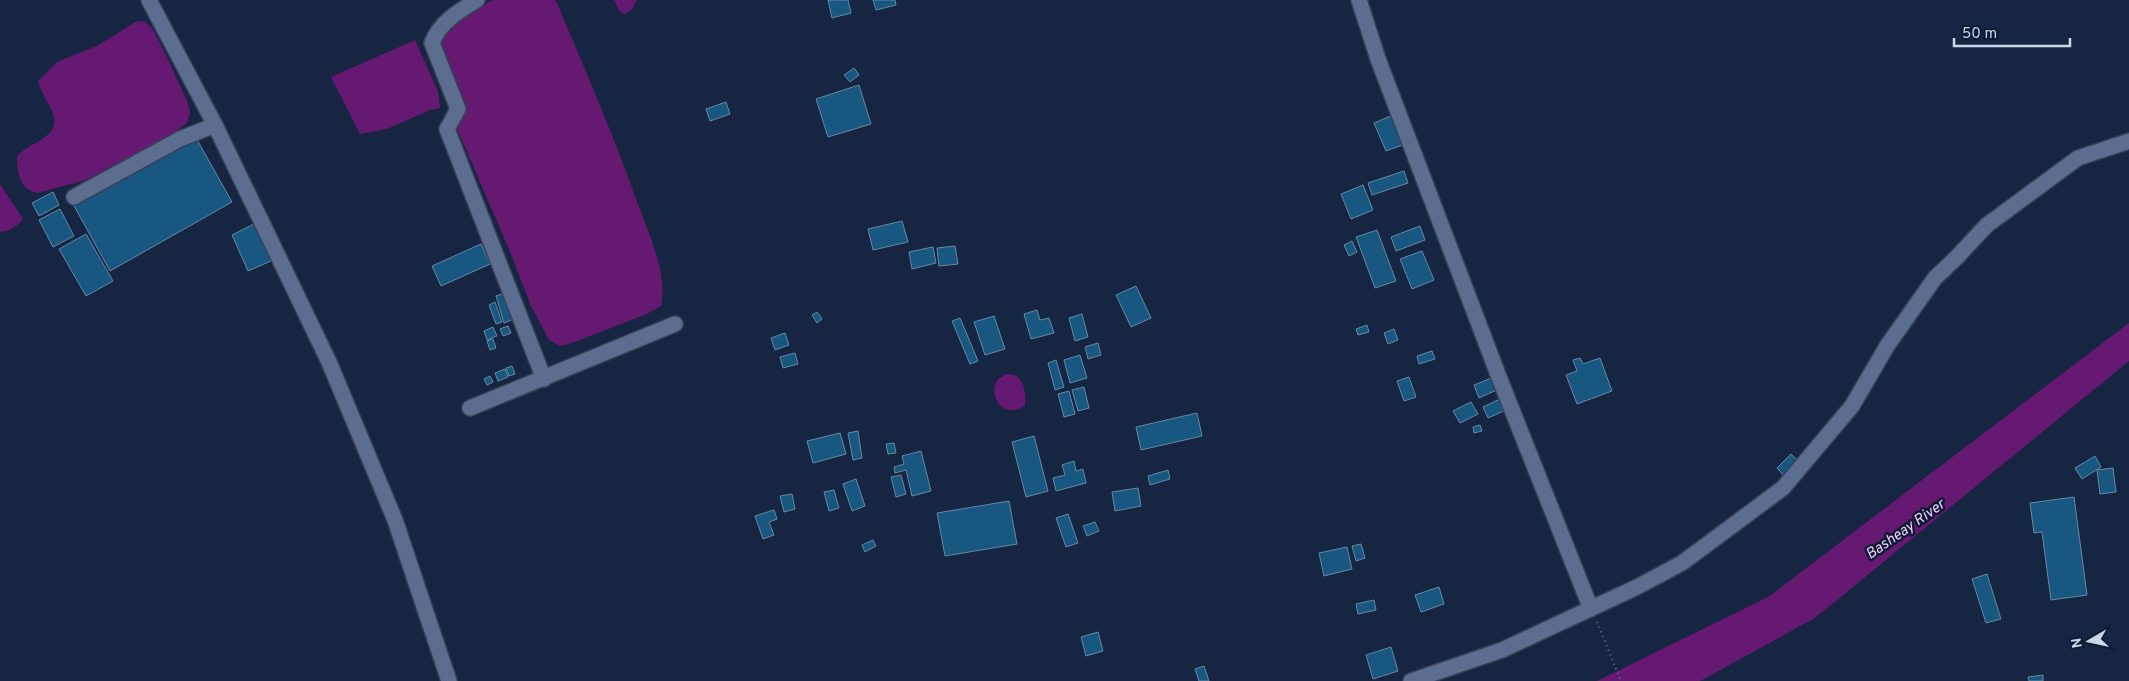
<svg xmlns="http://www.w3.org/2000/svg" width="2129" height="681" viewBox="0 0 2129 681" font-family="Overpass,sans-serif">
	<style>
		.water { fill: #661971 }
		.building { fill: #185780; stroke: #6689a3 }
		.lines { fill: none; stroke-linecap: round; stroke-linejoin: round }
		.minor-casing { stroke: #374159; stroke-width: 18 }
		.tertiary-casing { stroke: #374159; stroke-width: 18 }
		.path { stroke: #5d6b83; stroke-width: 2.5; stroke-dasharray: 1 4; stroke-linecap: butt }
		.minor { stroke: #5c6e8f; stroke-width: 15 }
		.tertiary { stroke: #5c6e8f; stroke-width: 15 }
		.labels { text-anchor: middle; stroke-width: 5; stroke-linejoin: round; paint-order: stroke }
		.water-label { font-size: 15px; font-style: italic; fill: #f5cefa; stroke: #0d1b36 }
	</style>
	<rect width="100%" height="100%" fill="#162541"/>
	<path class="water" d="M494,0H554L557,3C585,70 615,138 639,207C650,237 668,275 661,306L647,314L572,343L560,346L549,340L530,304L511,254L456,126L438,49C444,31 476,6 494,0Z
		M614,0H637L632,9L625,14L620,12Z
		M144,21L152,28L167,57L188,103L190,113L187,123L170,136L83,181L37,193C19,189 17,171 17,156C32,140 65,137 51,109C47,100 40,91 38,81L57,62L99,45L135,22Z
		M415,40L438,91L440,108L430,110L387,129L360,134L331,77Z
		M0,184L23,219C18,226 8,232 0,232Z
		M2129,323V361L1815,618L1700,681H1597L1768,597Z
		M1007,374C1024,374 1026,391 1025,405C1005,421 986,397 998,379Z"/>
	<path class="building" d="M828,0H848L851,13L832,18Z
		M873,0H895L896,5L876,10Z
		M854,68L859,75L850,82L844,75Z
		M859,85L871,124L828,137L816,99Z
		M726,102L730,114L710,121L706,109Z
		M1393,115L1405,144L1386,151L1374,123Z
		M195,136L232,202L110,271L73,204Z
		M1404,171L1408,183L1372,195L1368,183Z
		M1363,185L1373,210L1351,219L1341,194Z
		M53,192L59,205L39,216L32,203Z
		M60,209L74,236L53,247L39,220Z
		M902,221L908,242L873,250L868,229Z
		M254,224L271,261L248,271L232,235Z
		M1420,226L1425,240L1396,251L1391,237Z
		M1377,230L1396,281L1375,288L1356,237Z
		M86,234L113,281L86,296L59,249Z
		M1352,241L1357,252L1349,256L1344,245Z
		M481,244L490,264L441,286L432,266Z
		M955,246L958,264L939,266L937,248Z
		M933,247L936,263L912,269L909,252Z
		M1422,251L1434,280L1412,289L1400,259Z
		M1136,286L1151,318L1131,327L1116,295Z
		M505,293L514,319L504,323L496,296Z
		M495,302L502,322L496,324L489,305Z
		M1037,310L1040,320L1049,318L1054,333L1031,339L1024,314Z
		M817,312L822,319L817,323L812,315Z
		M1082,314L1088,337L1075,341L1069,318Z
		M994,316L1005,349L985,355L974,322Z
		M960,318L978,361L970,364L952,321Z
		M1367,325L1369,332L1358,335L1356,329Z
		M508,326L511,333L503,336L500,329Z
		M493,327L497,336L487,340L484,331Z
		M1394,329L1398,340L1388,344L1384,333Z
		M785,333L789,345L775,350L771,338Z
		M493,339L496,348L490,350L487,341Z
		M1098,343L1101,355L1088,359L1085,347Z
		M1432,351L1435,359L1419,364L1417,356Z
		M795,353L798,364L783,368L780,357Z
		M1080,355L1087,378L1070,383L1064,360Z
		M1580,358L1583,364L1600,358L1612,391L1577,404L1566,375L1577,371L1573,360Z
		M1056,360L1064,387L1055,390L1048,363Z
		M512,366L515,374L509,376L506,368Z
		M505,369L508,377L498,381L495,373Z
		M490,376L493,382L487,385L484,379Z
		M1409,377L1416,397L1404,401L1397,381Z
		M1494,377L1499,389L1479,398L1474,385Z
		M1084,387L1089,408L1078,411L1072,390Z
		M1069,391L1075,414L1064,417L1058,394Z
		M1500,399L1506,410L1488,418L1483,407Z
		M1471,402L1478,414L1460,423L1453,411Z
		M1197,413L1202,436L1141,450L1136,427Z
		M1480,425L1482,431L1474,433L1473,427Z
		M858,431L862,458L853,460L848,433Z
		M840,433L846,454L813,463L807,441Z
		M1034,436L1048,491L1026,497L1012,442Z
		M894,443L896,453L888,454L886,444Z
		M921,451L931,491L912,496L906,470L895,473L894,467L904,464L902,456Z
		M1791,454L1798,461L1783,475L1777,468Z
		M2095,456L2101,467L2082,479L2075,468Z
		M1074,461L1076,471L1083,469L1086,483L1056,491L1053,478L1065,475L1062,465Z
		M2113,468L2116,492L2100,494L2097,470Z
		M1168,470L1170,479L1150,485L1148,476Z
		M901,475L906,494L896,497L891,477Z
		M856,479L865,506L852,511L843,484Z
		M1138,488L1141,506L1115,511L1112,492Z
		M834,490L839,508L829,511L824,492Z
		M792,494L795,509L784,512L780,496Z
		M2074,497L2087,595L2051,600L2042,532L2034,533L2030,503Z
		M1009,501L1017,544L945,556L937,513Z
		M774,510L777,519L769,522L774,535L763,539L755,516Z
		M1068,514L1078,543L1066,547L1056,518Z
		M1095,522L1099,531L1087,536L1083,526Z
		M873,540L876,546L865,552L862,545Z
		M1361,544L1365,558L1356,561L1352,546Z
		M1347,547L1352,569L1324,576L1319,553Z
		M1987,574L2001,619L1986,623L1972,579Z
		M1439,587L1444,604L1421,612L1415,595Z
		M1374,600L1376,610L1358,614L1356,604Z
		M1098,632L1103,651L1086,656L1081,637Z
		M1391,647L1398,671L1373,679L1366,655Z
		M1204,666L1209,681H1199L1195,669Z
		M2043,675V681H2029L2028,677Z"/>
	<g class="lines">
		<defs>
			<path id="minor" d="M477,0C459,11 439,23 432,43L458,109L447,129L544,379
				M1359,0L1378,59L1499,377L1591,609
				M74,197L180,139L215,125
				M470,408L675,324
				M1411,681L1502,650L1637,587L1682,563L1783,488L1852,406L1887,346L1935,278L1957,257L1987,225L2078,158L2129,141"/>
			<path id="tertiary" d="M149,0L215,125L329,362L395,520L449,681"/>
		</defs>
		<use href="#minor" class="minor-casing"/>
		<use href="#tertiary" class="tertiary-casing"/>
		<path class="path" d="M1597,622L1621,681"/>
		<use href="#minor" class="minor"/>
		<use href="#tertiary" class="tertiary"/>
	</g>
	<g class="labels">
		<g class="water-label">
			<text transform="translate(1905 529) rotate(-35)" y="5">Basheay River</text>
		</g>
	</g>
	<g transform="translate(2089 641) rotate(261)" stroke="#0d1b36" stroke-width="4" paint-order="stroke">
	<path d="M0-4L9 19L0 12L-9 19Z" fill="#cbd6e8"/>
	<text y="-8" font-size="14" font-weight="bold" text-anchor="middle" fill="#cbd6e8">N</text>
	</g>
	<path d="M1954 38v8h116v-8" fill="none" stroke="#cbd6e8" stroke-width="2.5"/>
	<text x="1962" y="38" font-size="15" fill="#cbd6e8" stroke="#0d1b36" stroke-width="4" paint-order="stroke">50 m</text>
</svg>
